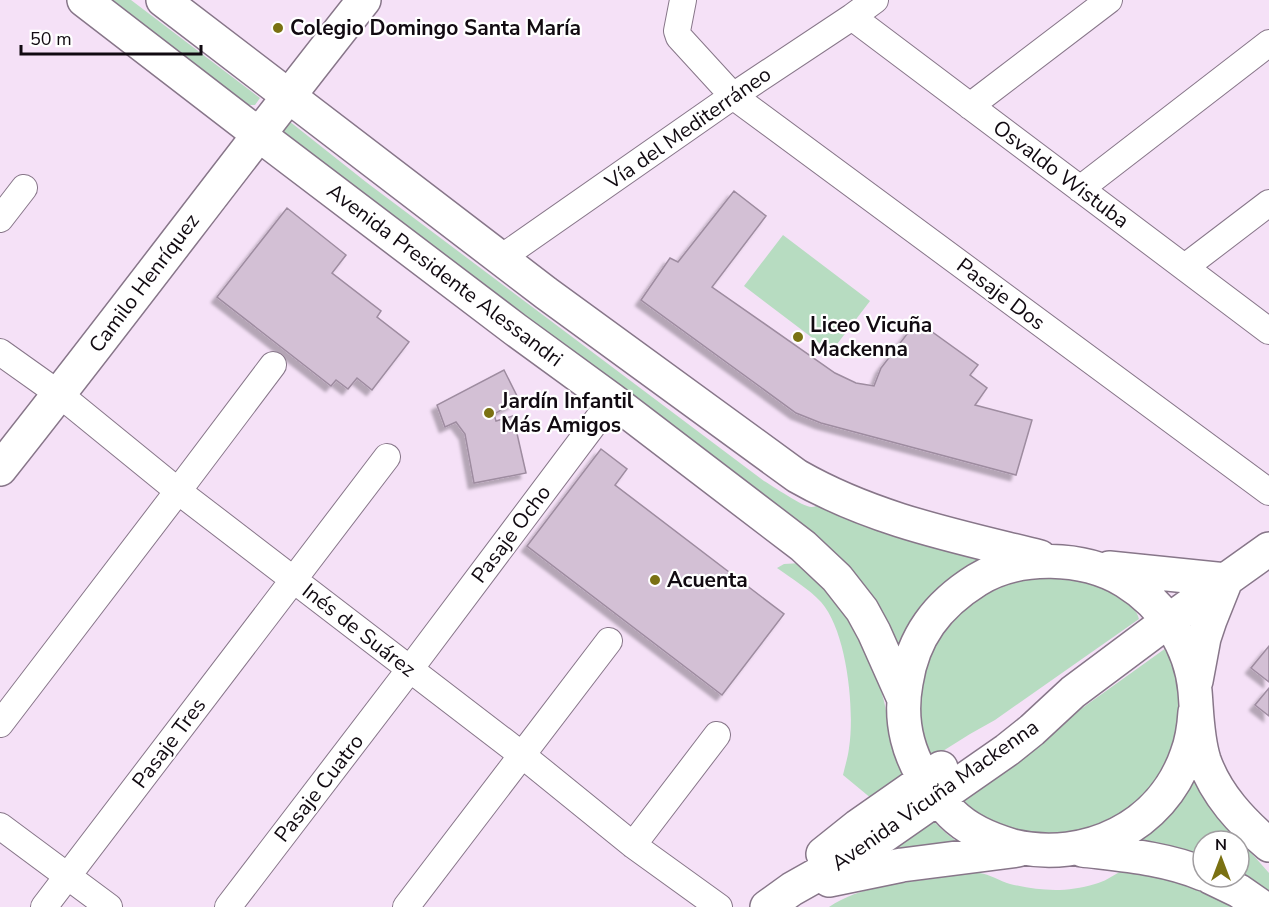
<svg xmlns="http://www.w3.org/2000/svg" width="1269" height="907" viewBox="0 0 1269 907" font-family="'Nunito Sans',sans-serif">
	<style>
		.green { fill: #b7dcc1 }
		.building { fill: #d3c0d5; stroke: #9e8ca0; stroke-width: 1.5; filter: url(#shadow) }
		.lines { fill: none; stroke-linecap: round; stroke-linejoin: round }
		.street-casing { stroke: #877689; stroke-width: 28 }
		.secondary-casing { stroke: #877689; stroke-width: 36 }
		.street { stroke: #fff; stroke-width: 26 }
		.secondary { stroke: #fff; stroke-width: 33 }
		.poi-dot { fill: #7a7112; stroke: #fff; stroke-width: 2 }
		.labels { text-anchor: middle; stroke-width: 4.5; stroke-linejoin: round; paint-order: stroke }
		.poi-label { font-size: 21px; font-weight: bold; fill: #110a11; stroke: #fff; text-anchor: start }
		.street-label { font-size: 21px; fill: #110a11; stroke: #fff }
	</style>
	<defs>
		<filter id="shadow"><feDropShadow dx="-5.5" dy="5.5" stdDeviation="1.5" flood-color="#0004"/></filter>
	</defs>
	<rect width="100%" height="100%" fill="#f5e1f7"/>
	<path class="green" d="M107,0H131L260,98L255,105H246Z
		M289,121L366,182L764,481C773,486 804,508 812,507C815,507 818,505 821,503L1001,557L902,654L890,635L286,136L284,132L285,123Z
		M783,235L870,301L831,352L744,286Z
		M801,563L843,604L873,662L884,701L890,730L904,772L902,777L872,799L843,775C845,766 848,757 849,748C855,710 847,631 821,602C809,589 791,578 777,568L784,564Z
		M1038,578C1069,579 1099,581 1124,601C1131,607 1137,610 1139,619L995,720L970,734L927,761L914,703L932,647L960,614L982,596L1009,584L1023,580Z
		M1166,648L1177,677L1180,702L1179,721L1175,744L1167,761L1151,788L1130,809L1078,837H1017L954,800Z
		M1194,766L1221,815L1246,847L1269,873V895L1239,876V841H1203V860L1126,844Z
		M931,819L947,834L964,847L881,855Z
		M1120,872C1136,874 1152,875 1167,879C1189,883 1212,895 1231,907H829C860,886 902,883 938,878C952,876 966,872 980,873C989,874 1000,881 1010,884C1040,891 1065,893 1095,884C1104,882 1112,876 1120,872Z"/>
	<path class="building" d="M734,191L766,216L712,287L835,373L856,383L874,386L881,368L917,321L978,365L970,375L987,388L975,405L1032,420L1016,475L821,423L796,413L641,300L670,258L678,262Z
		M287,208L346,255L332,273L381,311L377,317L409,342L372,390L357,378L348,389L336,380L331,386L217,297Z
		M504,370L519,400L494,414L496,421L513,416L526,473L474,483L465,434L456,422L445,427L437,405Z
		M601,449L627,469L615,485L784,614L722,695L527,546Z
		M1269,646V682L1251,668Z
		M1269,688V716L1255,705Z"/>
	<g class="lines">
		<defs>
			<path id="street" d="M683,0L677,31L679,37L733,96L1269,492
				M852,17L1269,331
				M970,106L1109,0
				M1080,189L1269,43
				M0,219L24,188
				M501,258L733,96L852,17L875,0
				M1185,267L1269,203
				M0,352L59,394L178,491L522,755L633,845L719,907
				M0,724L178,491L273,365
				M0,826L109,907
				M633,845L717,735
				M44,907L387,457
				M228,907L410,669L612,400
				M406,907L609,641"/>
			<path id="secondary" d="M84,0L258,134L516,330L612,400L803,546L837,578L862,610L874,632L903,697
				M163,0L546,293L797,476C874,520 956,536 1040,557
				M0,469C123,314 241,155 364,0
				M1109,568L1226,580
				M1196,681L1204,638L1210,620L1226,580
				M1195,712C1194,727 1192,741 1187,754C1162,827 1086,863 1013,846C992,840 968,830 952,814C944,806 938,797 932,789C908,758 899,721 906,683C913,637 937,605 977,580C1019,554 1083,556 1125,581C1164,605 1191,646 1195,691C1197,715 1197,738 1204,760C1216,795 1242,822 1269,845
				M1082,850C1123,855 1165,858 1203,874
				M823,854L858,826L941,768
				M1210,877L1239,891L1262,907
				M829,880L902,865L1018,850
				M767,907L792,889L872,844L1007,750L1032,730L1073,692L1168,621L1269,549"/>
		</defs>
		<use href="#street" class="street-casing"/>
		<use href="#secondary" class="secondary-casing"/>
		<use href="#street" class="street"/>
		<use href="#secondary" class="secondary"/>
	</g>
	<g class="poi-dot">
		<circle cx="278" cy="28" r="6"/>
		<circle cx="798" cy="337" r="6"/>
		<circle cx="489" cy="413" r="6"/>
		<circle cx="655" cy="580" r="6"/>
	</g>
	<g class="labels">
		<g class="poi-label">
			<text x="290" y="35">Colegio Domingo Santa María</text>
			<text x="810" y="332">Liceo Vicuña<tspan x="810" dy="24">Mackenna</tspan></text>
			<text x="501" y="408">Jardín Infantil<tspan x="501" dy="24">Más Amigos</tspan></text>
			<text x="667" y="587">Acuenta</text>
		</g>
		<g class="street-label">
			<text transform="translate(688 128) rotate(-35)" y="7">Vía del Mediterráneo</text>
			<text transform="translate(1061 174) rotate(37)" y="7">Osvaldo Wistuba</text>
			<text transform="translate(445 275) rotate(37)" y="7">Avenida Presidente Alessandri</text>
			<text transform="translate(144 283) rotate(-53)" y="7">Camilo Henríquez</text>
			<text transform="translate(1001 294) rotate(37)" y="7">Pasaje Dos</text>
			<text transform="translate(511 534) rotate(-53)" y="7">Pasaje Ocho</text>
			<text transform="translate(359 630) rotate(38)" y="7">Inés de Suárez</text>
			<text transform="translate(169 743) rotate(-53)" y="7">Pasaje Tres</text>
			<text transform="translate(319 788) rotate(-52)" y="7">Pasaje Cuatro</text>
			<text transform="translate(935 795) rotate(-35)" y="7">Avenida Vicuña Mackenna</text>
		</g>
	</g>
	<g transform="translate(1221 859)"><circle r="28" fill="#ffffff" stroke="#a09da0" stroke-width="1.5"/>
	<path d="M0-4.5L10 22L0 15L-10 22Z" fill="#7a7112"/>
	<text y="-9" font-size="16" font-weight="bold" text-anchor="middle" fill="#110a11">N</text>
	</g>
	<path d="M21 45v9h180v-9" fill="none" stroke="#110a11" stroke-width="3"/>
	<text x="30" y="45" font-size="18" fill="#110a11" stroke="#ffffff" stroke-width="4.5" paint-order="stroke">50 m</text>
</svg>
